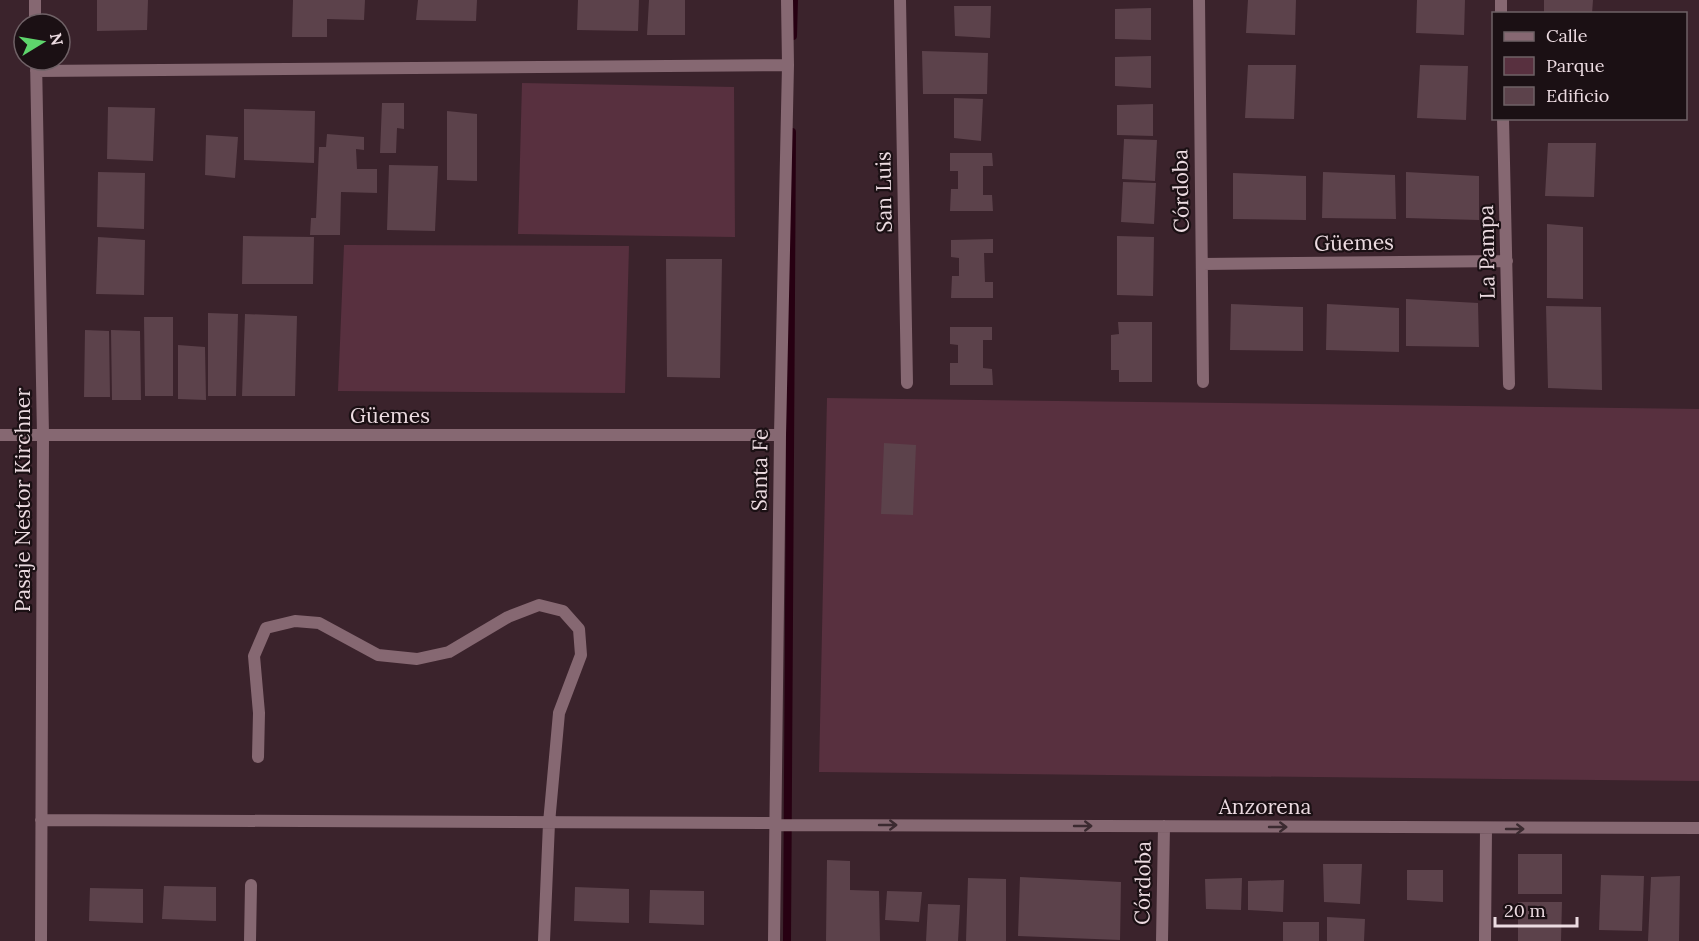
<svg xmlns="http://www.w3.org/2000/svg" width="1699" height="941" viewBox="0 0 1699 941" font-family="Lora,serif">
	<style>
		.green { fill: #58303f }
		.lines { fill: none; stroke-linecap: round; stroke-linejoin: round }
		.stream { stroke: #270012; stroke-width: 8 }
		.building { fill: #5c424b }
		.minor { stroke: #866872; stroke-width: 12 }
		.oneway { stroke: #3b2a30 }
		.labels { text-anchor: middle; stroke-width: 4.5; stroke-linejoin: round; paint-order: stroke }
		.street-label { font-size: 21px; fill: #ecdbe1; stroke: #1b1014 }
	</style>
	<rect width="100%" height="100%" fill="#3b232c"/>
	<path class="green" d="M522,83L734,87L735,237L518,234Z
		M344,245L629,246L625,393L338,391Z
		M827,398L1699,409V781L819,772Z"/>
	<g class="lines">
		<path class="stream" d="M793,36L794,0
			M787,941L792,132"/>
	</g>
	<path class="building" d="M97,0H148L147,30L97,31Z
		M293,0H365L364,20L327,19V37H292Z
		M418,0H477L476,21L416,20Z
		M578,0H639L638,31L577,30Z
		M649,0H685V35H647Z
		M1248,0H1296L1295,35L1246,33Z
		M1417,0H1465L1464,35L1416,33Z
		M1544,0H1593L1592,14H1544Z
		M954,6H991L990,38L955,36Z
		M1151,8V40L1115,39V9Z
		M922,51L988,53L987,94H923Z
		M1151,56V88L1115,86V57Z
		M1248,65H1296L1294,119L1245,118Z
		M1420,65L1468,66L1466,120L1417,118Z
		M954,98L983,99L981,141L954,138Z
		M382,103H404V129L397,128L396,153H380Z
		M1153,104V136L1117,135V105Z
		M108,107L155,108L153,161L107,159Z
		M244,109L315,111L314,163L244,160Z
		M447,111L477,114V181L447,180Z
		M327,134L364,137V150L356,149L357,169H377V193L341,192L340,235H310L311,218H316L319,147H326Z
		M206,135L238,137L235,178L205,175Z
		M1124,139L1157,140L1155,181L1122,179Z
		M1548,143H1596L1594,197L1545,196Z
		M950,153H992L993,166H983V195H992L993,211H950L951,189H958V171H950Z
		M389,165L438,166L435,231L387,230Z
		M98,172L145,173L144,229L97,227Z
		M1323,172L1395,175L1396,219L1322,218Z
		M1406,172L1479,176V220L1406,218Z
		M1233,173L1306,176V220L1233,219Z
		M1123,182L1156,183L1154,224L1121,222Z
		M1547,224L1583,227V299L1547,298Z
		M243,236L314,237L313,284H242Z
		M1117,236L1154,237L1153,296L1117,295Z
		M98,237L145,240L144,295L96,294Z
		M993,239V253H984L985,282H993V298H951L952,276H959V258L951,257V240Z
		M666,259H722L720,378L667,377Z
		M1406,299L1478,303L1479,347L1406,346Z
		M1231,304L1303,307V351L1230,350Z
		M1327,304L1399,308V352L1326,350Z
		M1546,306L1601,307L1602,390L1548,388Z
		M208,313L238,314L236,396H208Z
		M245,314L297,316L295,396H242Z
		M144,317H173V396H145Z
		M1118,322H1152V382H1119V370H1111V335L1119,334Z
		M950,327H992V340H983V368L992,369L993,385H950V363H958V345L950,344Z
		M85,330L109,331L110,397H84Z
		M111,330L140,331L141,400H112Z
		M178,345L205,347L206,400L178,399Z
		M884,443L916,445L913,515L881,514Z
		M1518,854H1562V894H1518Z
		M827,860L850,861V890L879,891L880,941H826Z
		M1323,864H1362L1360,904L1324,902Z
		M1407,870H1443V902L1407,900Z
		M1601,875L1644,876L1642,931L1599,930Z
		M1680,876L1679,941H1648L1651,877Z
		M1020,877L1121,882L1120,940L1018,936Z
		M968,878L1006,879V941H966Z
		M1242,878L1241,910L1206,909L1205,879Z
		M1284,880L1283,912L1248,910V881Z
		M164,886L216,887V921L162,919Z
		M575,887L629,889V923L574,921Z
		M90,888L143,889V923L89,921Z
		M650,890L704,891V925L649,923Z
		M887,891L922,892L919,922L885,920Z
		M1518,902H1562L1561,941H1518Z
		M928,904L960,905L958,941H926Z
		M1327,917L1365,919L1364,941H1327Z
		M1283,922H1319V941H1283Z"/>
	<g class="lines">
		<path class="minor" d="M35,0V24
			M900,0L907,383
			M1199,0L1203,382
			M1501,0V14
			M36,60L43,435L41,941
			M36,71L788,65
			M1503,118L1509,384
			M1202,264L1507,261
			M0,435H780
			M258,757L259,713L254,656L266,628L295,621L319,623L378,655L417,659L449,652L508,617L539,605L563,611L579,629L581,655L559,713L549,823L544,941
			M41,820L776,823L780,825L1699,828
			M250,941L251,885
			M774,941L780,435L788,65L787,0
			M1162,941L1164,826
			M1485,941L1486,829"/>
	</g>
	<defs><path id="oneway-shaft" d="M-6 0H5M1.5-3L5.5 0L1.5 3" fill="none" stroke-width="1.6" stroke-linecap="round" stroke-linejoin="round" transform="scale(1.5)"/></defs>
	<g class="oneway">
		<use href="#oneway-shaft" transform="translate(888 825)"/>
		<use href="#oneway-shaft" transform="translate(1083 826)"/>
		<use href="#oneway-shaft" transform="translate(1278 827)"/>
		<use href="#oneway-shaft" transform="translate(1515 829)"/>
	</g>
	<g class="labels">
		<g class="street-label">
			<text transform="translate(1181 191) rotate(-91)" y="7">Córdoba</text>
			<text transform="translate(884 192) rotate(-91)" y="7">San Luis</text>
			<text transform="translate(1354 243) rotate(-1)" y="7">Güemes</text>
			<text transform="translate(1487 252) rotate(-91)" y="7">La Pampa</text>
			<text x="390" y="423">Güemes</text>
			<text transform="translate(760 470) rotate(-89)" y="7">Santa Fe</text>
			<text transform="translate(23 500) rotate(-90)" y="7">Pasaje Nestor Kirchner</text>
			<text x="1265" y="814">Anzorena</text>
			<text transform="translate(1143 883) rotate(-89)" y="7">Córdoba</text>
		</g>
	</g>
	<rect x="1492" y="12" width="195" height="108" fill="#1b1014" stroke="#6f6166" stroke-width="1.5"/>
	<rect x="1504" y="32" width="30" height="9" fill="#866872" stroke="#6f6166" stroke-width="1.5"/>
	<text x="1546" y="42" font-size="18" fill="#ecdbe1">Calle</text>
	<rect x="1504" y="57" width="30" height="18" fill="#58303f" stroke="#6f6166" stroke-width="1.5"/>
	<text x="1546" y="72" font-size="18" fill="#ecdbe1">Parque</text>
	<rect x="1504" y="87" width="30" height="18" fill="#5c424b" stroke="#6f6166" stroke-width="1.5"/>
	<text x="1546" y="102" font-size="18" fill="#ecdbe1">Edificio</text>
	<g transform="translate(42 42) rotate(79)"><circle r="28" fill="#1b1014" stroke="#6f6166" stroke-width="1.5"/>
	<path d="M0-4.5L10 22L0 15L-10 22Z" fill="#5ed56c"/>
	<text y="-9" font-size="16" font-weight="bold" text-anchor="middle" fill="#ecdbe1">N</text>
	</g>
	<path d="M1495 917v9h82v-9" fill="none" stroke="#ecdbe1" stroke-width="3"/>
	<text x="1504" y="917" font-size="18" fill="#ecdbe1" stroke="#1b1014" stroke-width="4.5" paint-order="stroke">20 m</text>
</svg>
